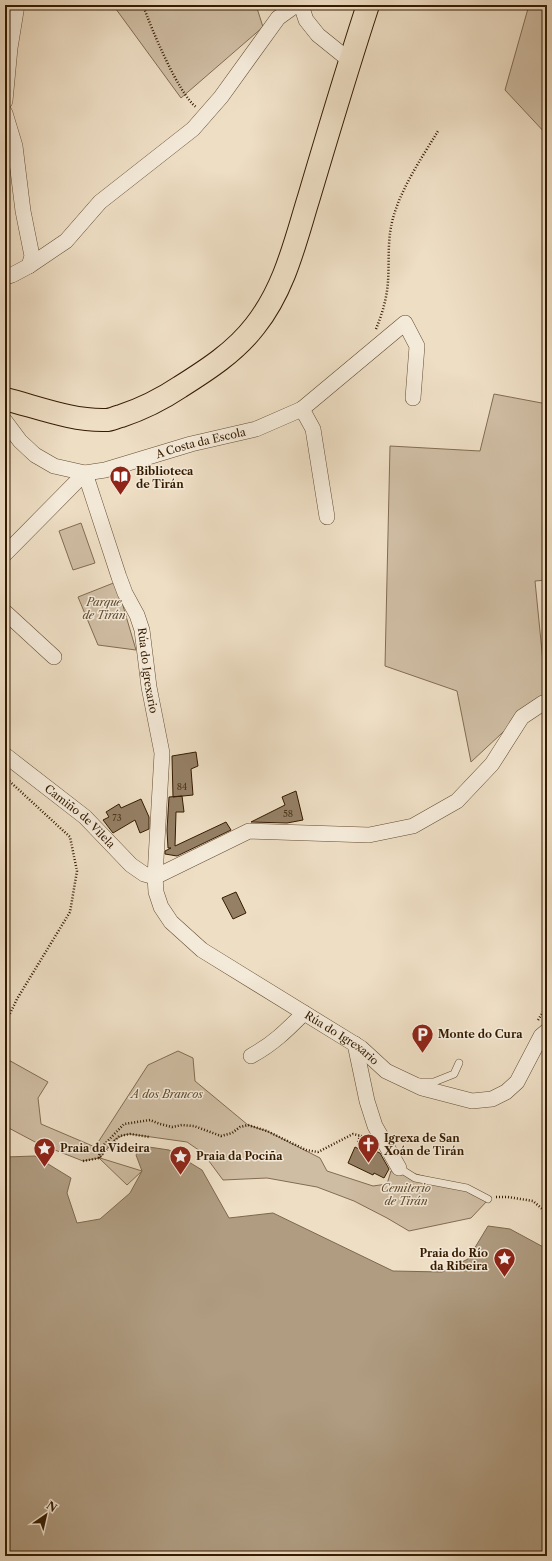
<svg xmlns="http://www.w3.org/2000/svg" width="552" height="1561" viewBox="0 0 552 1561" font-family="'Libre Caslon Text',serif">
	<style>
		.green { fill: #cfbda3; stroke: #826c52 }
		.water { fill: #af9c81; stroke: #7e684d }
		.building { fill: #958066; stroke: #351b00 }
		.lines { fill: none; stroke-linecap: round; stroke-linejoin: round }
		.service-casing { stroke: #634c31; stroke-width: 8 }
		.minor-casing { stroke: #634c31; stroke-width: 16 }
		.primary-casing { stroke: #351b00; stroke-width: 24 }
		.path { stroke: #351b00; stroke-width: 2.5; stroke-dasharray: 1 2; stroke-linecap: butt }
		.service { stroke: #f4ead9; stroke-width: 7 }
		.minor { stroke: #f4ead9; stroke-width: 15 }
		.primary { stroke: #eedec4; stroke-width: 22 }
		.labels { text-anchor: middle; stroke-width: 3; stroke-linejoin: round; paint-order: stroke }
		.number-label { font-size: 9px; fill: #4d341a }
		.street-label { font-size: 11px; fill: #351b00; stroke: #f4ead9 }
		.poi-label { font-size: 11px; font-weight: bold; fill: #351b00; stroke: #f4ead9; text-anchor: start }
		.park-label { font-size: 11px; font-style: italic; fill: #634c31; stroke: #f4ead9 }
	</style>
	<rect width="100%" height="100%" fill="#eedec4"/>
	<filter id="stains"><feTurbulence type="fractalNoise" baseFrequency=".005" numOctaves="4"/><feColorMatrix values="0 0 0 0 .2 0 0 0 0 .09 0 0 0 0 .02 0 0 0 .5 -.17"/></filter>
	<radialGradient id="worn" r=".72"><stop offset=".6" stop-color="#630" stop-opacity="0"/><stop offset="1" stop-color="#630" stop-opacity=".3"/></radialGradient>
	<path class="green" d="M113,5H256L263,27L181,98Z
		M529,5H547V135L505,90Z
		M494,394L547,404V580L535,581L546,692L471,762L457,691L385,666L390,446L480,451Z
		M81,523L95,563L73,570L59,531Z
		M116,582L136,650L98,645L78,597Z
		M178,1051L193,1058L195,1081L248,1125L267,1131L320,1158L327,1171L373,1186L387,1184L391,1171L397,1169L467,1188L487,1201L471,1218L409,1231L387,1218L354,1201L317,1187L267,1178L223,1180L203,1153L187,1142L130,1134L124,1135L114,1140L100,1158L142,1171L127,1185L99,1158L83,1161L37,1143L5,1126V1058L48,1082L38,1098L41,1124L95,1147L148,1065Z"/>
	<path class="water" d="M142,1146L169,1150L202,1170L229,1218L273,1213L393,1271L442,1272L468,1259L488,1226L510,1229L547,1249V1556H5V1157L35,1156L71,1178L67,1193L77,1223L100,1219L130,1193L142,1171L136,1155Z"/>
	<path class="building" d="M196,752L198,766L191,769L193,795L173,797L172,756Z
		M296,791L303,820L287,823L251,822L285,805L282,797Z
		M182,796L184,812H176L175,846L226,822L231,830L177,856L165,854V851L171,848H168L167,830L169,797Z
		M141,799L149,817V829L140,833L135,820L113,833L103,820L109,817L106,812L119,804L121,808Z
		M236,892L246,913L233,919L222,898Z
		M355,1147L371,1155L373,1150L380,1153L389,1169L384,1178L374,1173L373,1175L348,1163Z"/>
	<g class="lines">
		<defs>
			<path id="service" d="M420,1082H434L454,1074L459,1063
				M399,1168L415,1178L467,1188L488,1199"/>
			<g id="minor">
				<path d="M301,5L306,20L318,35L349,60"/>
				<path d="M5,101L10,48L17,5"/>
				<path d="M5,113L15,146L23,211L32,256L29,266"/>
				<path d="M5,277L12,275L29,266L66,241L100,202L193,129L221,97L278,18L296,5"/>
				<path d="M302,409L405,323L417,346L413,398"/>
				<path id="s1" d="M5,421L20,441L35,455L54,466L85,473L105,470L191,444L256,429L302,409L313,429L327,517"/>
				<path id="s2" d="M5,554L85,473L119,577L125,593L137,615L142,630L149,687L162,753L155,877L156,892L161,907L171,922L202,950L361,1048L386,1071L422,1088L472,1101L492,1099L506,1092L517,1082L541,1036L547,1031"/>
				<path d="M5,612L54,657"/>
				<path id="s3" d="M5,755L85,817L131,865L144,874L155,877"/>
				<path d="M155,877L249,831L369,835L413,826L457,801L492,764L522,717L543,703L547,704"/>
				<path d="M355,1044L367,1101L375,1126L399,1168"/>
				<path d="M251,1056C273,1044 286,1031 304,1013"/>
			</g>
			<path id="primary" d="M5,399C37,407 72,421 106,420C111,420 116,417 121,416C142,409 162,399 180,387C207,370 235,352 255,326C285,288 295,242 309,197C328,133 347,69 368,5"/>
		</defs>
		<use href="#service" class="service-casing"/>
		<use href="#minor" class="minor-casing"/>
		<use href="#primary" class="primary-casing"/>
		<path class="path" d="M143,5C151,28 178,93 196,107
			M376,329C381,317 385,304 387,291C390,270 387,248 391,227C397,194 421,159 438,131
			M5,777L70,837L77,871L70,912L17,999L5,1024
			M538,1020L543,1012L547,1011
			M358,1142L360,1136
			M99,1158L100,1149L124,1124L150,1120L160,1124L172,1127L182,1125L194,1126L221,1136L232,1133L240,1127L248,1125L267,1131L306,1150L318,1152L353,1134L366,1137
			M83,1161L99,1158L119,1136L130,1134L149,1137
			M496,1197H508L533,1201L547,1213"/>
		<use href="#service" class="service"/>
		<use href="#minor" class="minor"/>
		<use href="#primary" class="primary"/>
	</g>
	<defs>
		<symbol id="library-pin" viewBox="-11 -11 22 30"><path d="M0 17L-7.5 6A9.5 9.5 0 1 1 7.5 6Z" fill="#8f2418" stroke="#f4ead9"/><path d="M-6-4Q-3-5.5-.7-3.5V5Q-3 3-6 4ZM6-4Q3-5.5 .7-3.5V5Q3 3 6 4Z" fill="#fff"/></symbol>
		<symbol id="parking-pin" viewBox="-11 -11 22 30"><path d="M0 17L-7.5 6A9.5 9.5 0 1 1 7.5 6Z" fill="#8f2418" stroke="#f4ead9"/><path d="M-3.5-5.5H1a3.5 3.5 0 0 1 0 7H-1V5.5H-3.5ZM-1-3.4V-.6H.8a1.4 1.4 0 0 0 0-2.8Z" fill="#fff"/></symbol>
		<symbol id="church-pin" viewBox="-11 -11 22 30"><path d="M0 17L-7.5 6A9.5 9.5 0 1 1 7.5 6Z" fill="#8f2418" stroke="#f4ead9"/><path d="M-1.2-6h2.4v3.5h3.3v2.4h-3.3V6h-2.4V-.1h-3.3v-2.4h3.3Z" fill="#fff"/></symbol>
		<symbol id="sight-pin" viewBox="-11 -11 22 30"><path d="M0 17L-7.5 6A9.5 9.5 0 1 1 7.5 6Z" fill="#8f2418" stroke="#f4ead9"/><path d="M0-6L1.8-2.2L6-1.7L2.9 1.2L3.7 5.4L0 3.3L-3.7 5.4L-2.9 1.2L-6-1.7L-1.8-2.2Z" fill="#fff"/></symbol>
	</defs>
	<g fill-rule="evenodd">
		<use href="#library-pin" x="108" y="464" width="25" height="34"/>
		<use href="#parking-pin" x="410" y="1022" width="25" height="34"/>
		<use href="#church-pin" x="356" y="1132" width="25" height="34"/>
		<use href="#sight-pin" x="32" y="1136" width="25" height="34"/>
		<use href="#sight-pin" x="168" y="1144" width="25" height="34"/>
		<use href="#sight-pin" x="492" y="1246" width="25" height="34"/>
	</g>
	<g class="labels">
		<g class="number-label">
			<text x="182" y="790">84</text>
			<text x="288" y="817">58</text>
			<text x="117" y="821">73</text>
		</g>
		<g class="street-label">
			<text dy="4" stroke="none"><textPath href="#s1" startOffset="219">A Costa da Escola</textPath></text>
			<text dy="4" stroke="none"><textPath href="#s2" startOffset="322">Rúa do Igrexario</textPath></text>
			<text dy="4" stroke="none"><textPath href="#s3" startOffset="97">Camiño de Vilela</textPath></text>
			<text dy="4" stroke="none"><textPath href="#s2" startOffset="786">Rúa do Igrexario</textPath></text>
		</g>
		<g class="poi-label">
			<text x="136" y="475">Biblioteca<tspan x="136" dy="13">de Tirán</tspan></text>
			<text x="438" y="1038">Monte do Cura</text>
			<text x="384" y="1142">Igrexa de San<tspan x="384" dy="13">Xoán de Tirán</tspan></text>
			<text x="60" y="1152">Praia da Videira</text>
			<text x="196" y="1160">Praia da Pociña</text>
			<text x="488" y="1257" text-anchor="end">Praia do Río<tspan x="488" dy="13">da Ribeira</tspan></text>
		</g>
		<g class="park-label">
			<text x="104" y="606">Parque<tspan x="104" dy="13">de Tirán</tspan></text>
			<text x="167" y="1098">A dos Brancos</text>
			<text x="406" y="1192">Cemiterio<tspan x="406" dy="13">de Tirán</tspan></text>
		</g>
	</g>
	<rect width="552" height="1561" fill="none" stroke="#eedec4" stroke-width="20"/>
	<rect x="6" y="6" width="540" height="1549" fill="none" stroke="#351b00" stroke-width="2"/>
	<rect x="10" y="10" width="532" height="1541" fill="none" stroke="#351b00"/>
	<g transform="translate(46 1515) rotate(34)" stroke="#f4ead9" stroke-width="3" paint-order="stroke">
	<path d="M0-3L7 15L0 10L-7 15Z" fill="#351b00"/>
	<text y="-6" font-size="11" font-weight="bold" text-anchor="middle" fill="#351b00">N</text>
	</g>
	<rect width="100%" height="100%" filter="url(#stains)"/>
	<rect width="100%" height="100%" fill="url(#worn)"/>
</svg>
